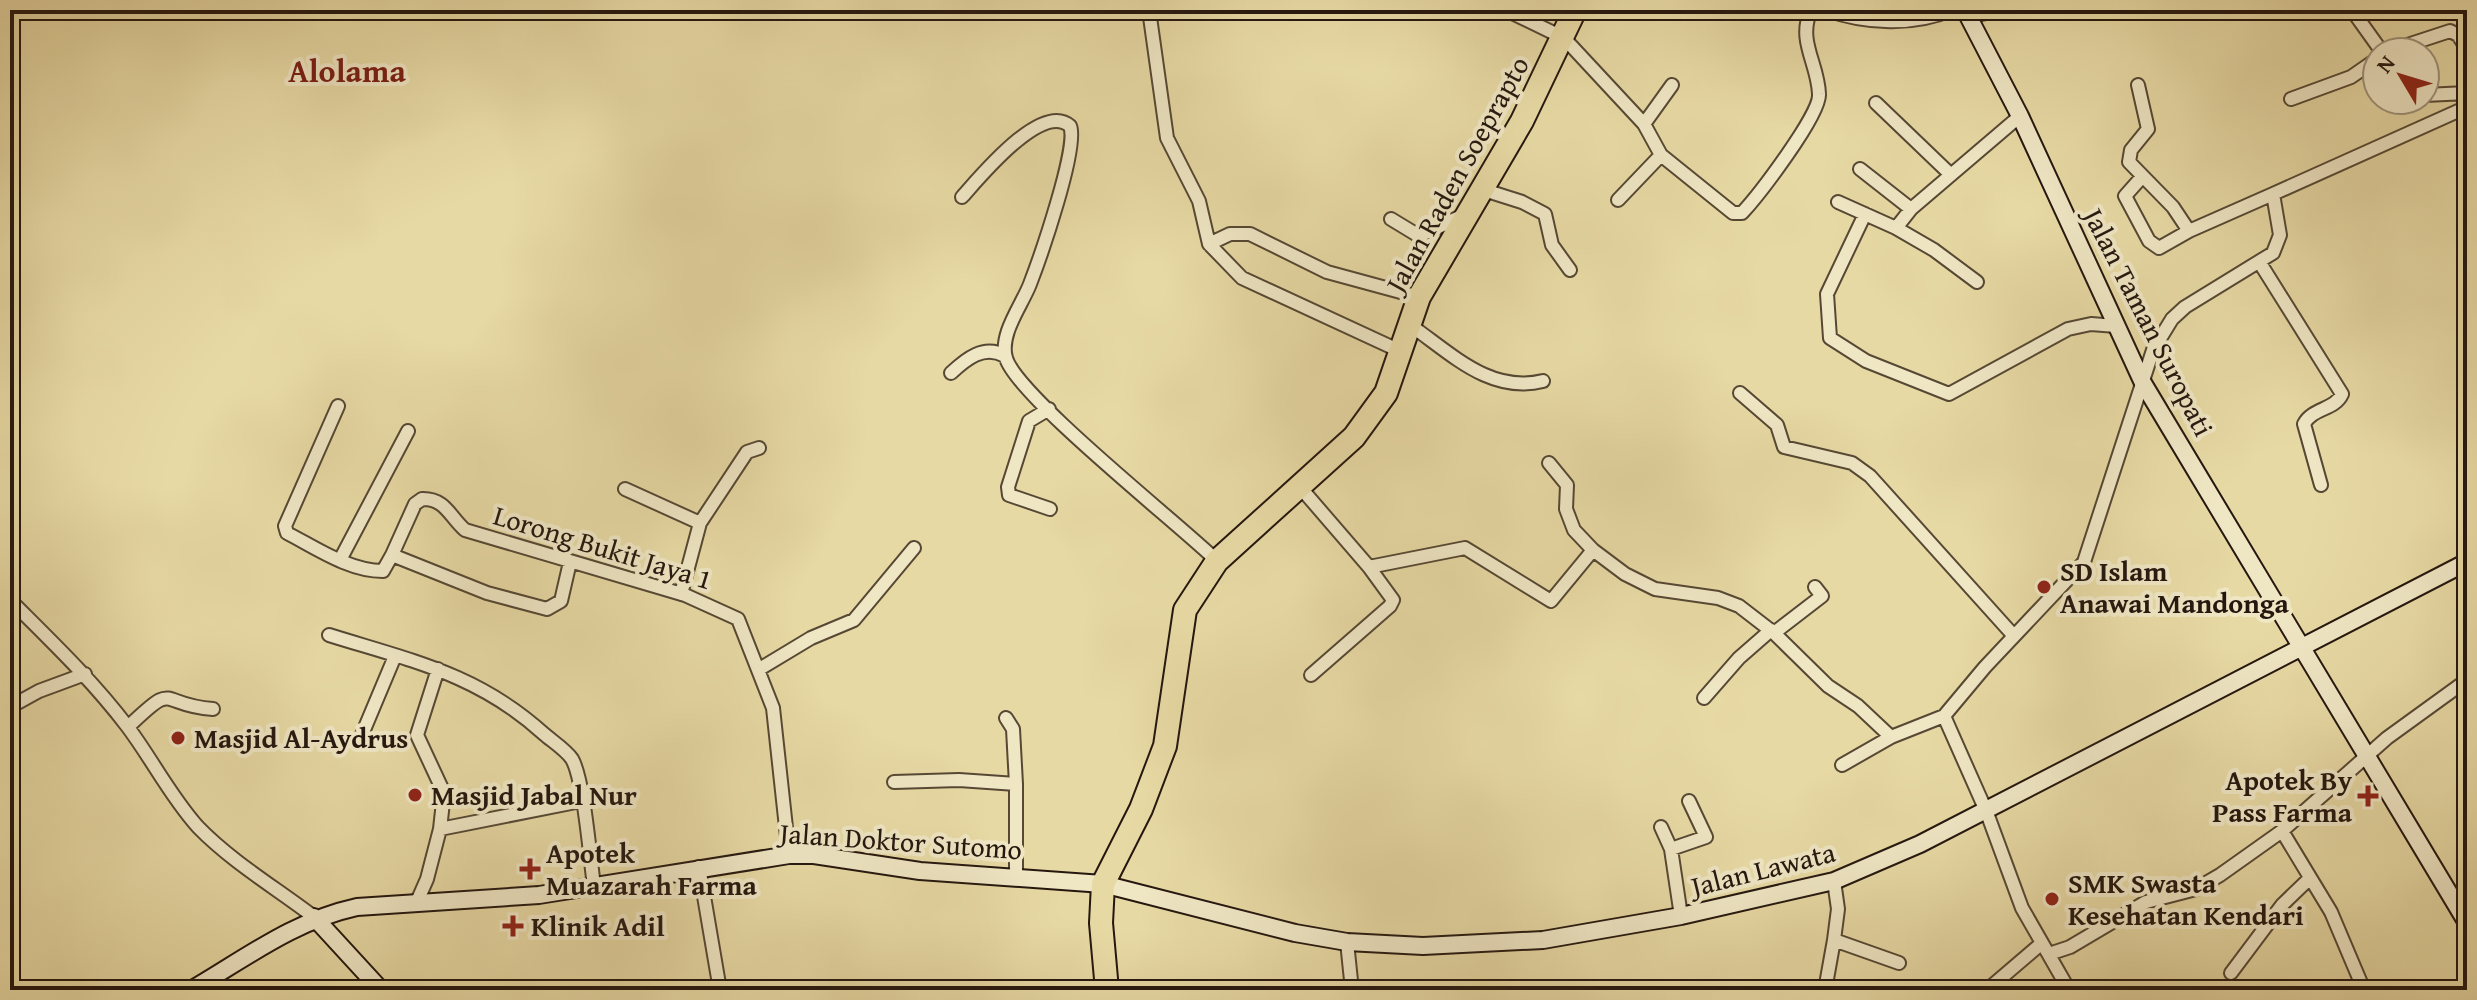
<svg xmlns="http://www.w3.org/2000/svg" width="2477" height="1000" viewBox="0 0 2477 1000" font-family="'Gentium Book Plus',serif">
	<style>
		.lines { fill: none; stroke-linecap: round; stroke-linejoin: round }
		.street-casing { stroke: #564834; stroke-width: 16 }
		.secondary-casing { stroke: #25170f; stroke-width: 20 }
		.highway-casing { stroke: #25170f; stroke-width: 26 }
		.street { stroke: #efe6c4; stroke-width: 12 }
		.secondary { stroke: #efe6c4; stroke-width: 16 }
		.highway { stroke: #e7d9a4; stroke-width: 22 }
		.poi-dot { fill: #8f2418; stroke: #efe6c4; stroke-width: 3 }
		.labels { text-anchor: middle; stroke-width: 8; stroke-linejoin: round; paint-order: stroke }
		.street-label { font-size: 28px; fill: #25170f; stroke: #efe6c4 }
		.poi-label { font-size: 28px; font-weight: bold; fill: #25170f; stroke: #efe6c4; text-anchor: start }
		.quarter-label { font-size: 32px; font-weight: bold; fill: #7a1f14; stroke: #efe6c4 }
	</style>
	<rect width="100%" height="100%" fill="#e7d9a4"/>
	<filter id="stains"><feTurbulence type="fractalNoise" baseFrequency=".0025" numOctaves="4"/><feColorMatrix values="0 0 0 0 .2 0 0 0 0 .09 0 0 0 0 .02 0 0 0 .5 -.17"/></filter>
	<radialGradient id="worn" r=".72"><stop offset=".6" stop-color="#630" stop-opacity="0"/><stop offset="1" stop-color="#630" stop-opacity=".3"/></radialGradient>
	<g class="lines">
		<defs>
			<path id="street" d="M1149,10L1167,138L1199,201L1209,244L1242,278L1400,351
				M1506,10L1564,38L1644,124L1672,85
				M1827,10C1866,24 1914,26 1951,10
				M2352,10L2382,52
				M1969,17L1998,10
				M2386,52L2450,31L2458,35L2467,49
				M2138,85L2148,129L2131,150L2129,162L2173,207L2189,231L2273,194
				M2425,95L2467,93
				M2291,99L2351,77L2377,59
				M1876,103L1949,173
				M1644,124L1661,155L1733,213H1742C1758,196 1821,114 1819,94C1818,63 1797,41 1811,10
				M1860,169L1911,209L2020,116
				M2141,178L2125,196L2149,241L2159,248L2189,231
				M1481,189L1522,202L1545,214L1552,245L1570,270
				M962,197C980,177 1042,101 1070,126C1079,146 1040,258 1030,284C1022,305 999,334 1006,358C1017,396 1179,524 1217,561
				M1618,200L1661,155
				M1838,202L1896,228L1911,209
				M1865,214L1827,294L1830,338L1866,361L1949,394L2068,329L2091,324L2116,326
				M1391,219L1419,236L1464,215
				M1896,228L1934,250L1977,282
				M1209,244L1230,234H1250L1327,272L1419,297
				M2260,263L2342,394C2335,410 2312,408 2304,424L2321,485
				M1410,325C1452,354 1490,394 1543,381
				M951,373C966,359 984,344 1005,356
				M1740,393L1777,425L1784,447L1852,463L1870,476L2014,636
				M338,406L285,526L287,533C316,548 349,571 383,571L392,555
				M1049,409L1029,421L1008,487L1009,495L1050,509
				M1549,463L1567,485L1566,509L1574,530L1593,550
				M1300,487L1369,567L1465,548L1551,601L1593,550L1625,574L1655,589L1718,598L1739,606L1774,633L1828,686L1858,706L1891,737L1944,716
				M625,489L700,523L681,594
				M700,523L747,452L759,448
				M340,560L408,431
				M570,562L561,601L547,609L487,593L392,555L415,504L422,499C445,498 450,517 465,530L685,595L738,619L773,708L789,855
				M10,600C51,641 92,680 127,726C152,759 170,796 198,827C232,862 276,888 314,917
				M1774,633L1822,596L1815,587
				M329,635C412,661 478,674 544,734C552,741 566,750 572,759C584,780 590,858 594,886
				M438,669L417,735L444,793L440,829
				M758,670L811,638L854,620L914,548
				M1311,675L1390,606L1393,600L1369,567
				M1704,698L1739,658L1771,630
				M10,707L39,691L85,674
				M1006,718L1013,729L1016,784
				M128,727C178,679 157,705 213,709
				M361,737L395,656
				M1842,765L1891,737
				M894,782L959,780L1016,784V876
				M1661,827L1671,849L1681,916
				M2282,831L2331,912L2364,990
				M1671,849L1706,837L1689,801
				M699,867L720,990
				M1834,881L1838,909L1834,940L1899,963
				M416,904L427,879L440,829L581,801
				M1347,942L1352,990
				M2049,954L2070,947L2146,902L2196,889L2220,875L2282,831L2387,738L2467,680
				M2231,973L2282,905L2310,878
				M748,990H801
				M1825,990L1834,940
				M1987,990L2042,943
				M2069,990L2022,908L1987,813L1944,716L1985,667L2084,562L2153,350L2172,319L2185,307L2273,253L2280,235L2273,194L2467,107"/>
			<path id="secondary" d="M1965,10L2020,116L2143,383L2467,923
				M314,917L381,990
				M191,990C246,958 293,921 357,907L539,895L789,855H814L920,871L1103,884L1295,933L1347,942L1423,946L1543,940L1681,916L1834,881L1920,844L2467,562"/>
			<path id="highway" d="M1107,990L1101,923L1103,884L1141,809L1165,746L1185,610L1217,561L1354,437L1386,393L1419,297L1522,121L1575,10"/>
		</defs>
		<use href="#street" class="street-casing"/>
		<use href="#secondary" class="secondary-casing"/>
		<use href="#highway" class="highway-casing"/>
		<use href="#street" class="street"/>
		<use href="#secondary" class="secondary"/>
		<use href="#highway" class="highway"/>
	</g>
	<g class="poi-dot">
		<circle cx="2044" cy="587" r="8"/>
		<circle cx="178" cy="738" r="8"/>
		<circle cx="415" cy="795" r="8"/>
		<path d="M2364 784h8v8h8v8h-8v8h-8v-8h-8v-8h8z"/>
		<path d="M526 857h8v8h8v8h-8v8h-8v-8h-8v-8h8z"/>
		<circle cx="2052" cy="899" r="8"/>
		<path d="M509 914h8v8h8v8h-8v8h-8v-8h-8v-8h8z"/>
	</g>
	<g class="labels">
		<g class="street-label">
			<text transform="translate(1457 174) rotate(-61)" y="10">Jalan Raden Soeprapto</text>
			<text transform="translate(2149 322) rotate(63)" y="10">Jalan Taman Suropati</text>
			<text transform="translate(603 547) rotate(17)" y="10">Lorong Bukit Jaya 1</text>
			<text transform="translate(901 841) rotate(4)" y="10">Jalan Doktor Sutomo</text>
			<text transform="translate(1763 869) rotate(-14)" y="10">Jalan Lawata</text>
		</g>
		<g class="poi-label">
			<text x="2060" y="581">SD Islam<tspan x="2060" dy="32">Anawai Mandonga</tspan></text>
			<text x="194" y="748">Masjid Al-Aydrus</text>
			<text x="2352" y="790" text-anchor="end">Apotek By<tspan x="2352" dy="32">Pass Farma</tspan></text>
			<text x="431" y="805">Masjid Jabal Nur</text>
			<text x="546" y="863">Apotek<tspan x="546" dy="32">Muazarah Farma</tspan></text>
			<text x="2068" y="893">SMK Swasta<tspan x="2068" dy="32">Kesehatan Kendari</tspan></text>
			<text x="531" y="936">Klinik Adil</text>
		</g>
		<g class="quarter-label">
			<text x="347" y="82">Alolama</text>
		</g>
	</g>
	<rect width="2477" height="1000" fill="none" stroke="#e7d9a4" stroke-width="40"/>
	<rect x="12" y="12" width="2453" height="976" fill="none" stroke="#25170f" stroke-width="4"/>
	<rect x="20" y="20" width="2437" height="960" fill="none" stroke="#25170f" stroke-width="2"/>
	<g transform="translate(2401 76) rotate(308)"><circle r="38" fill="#efe6c4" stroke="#9e937c" stroke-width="2"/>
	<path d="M0-6L14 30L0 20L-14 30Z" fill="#8f2418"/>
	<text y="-12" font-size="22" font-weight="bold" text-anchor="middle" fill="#25170f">N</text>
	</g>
	<rect width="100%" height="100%" filter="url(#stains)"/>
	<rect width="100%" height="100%" fill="url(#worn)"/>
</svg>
